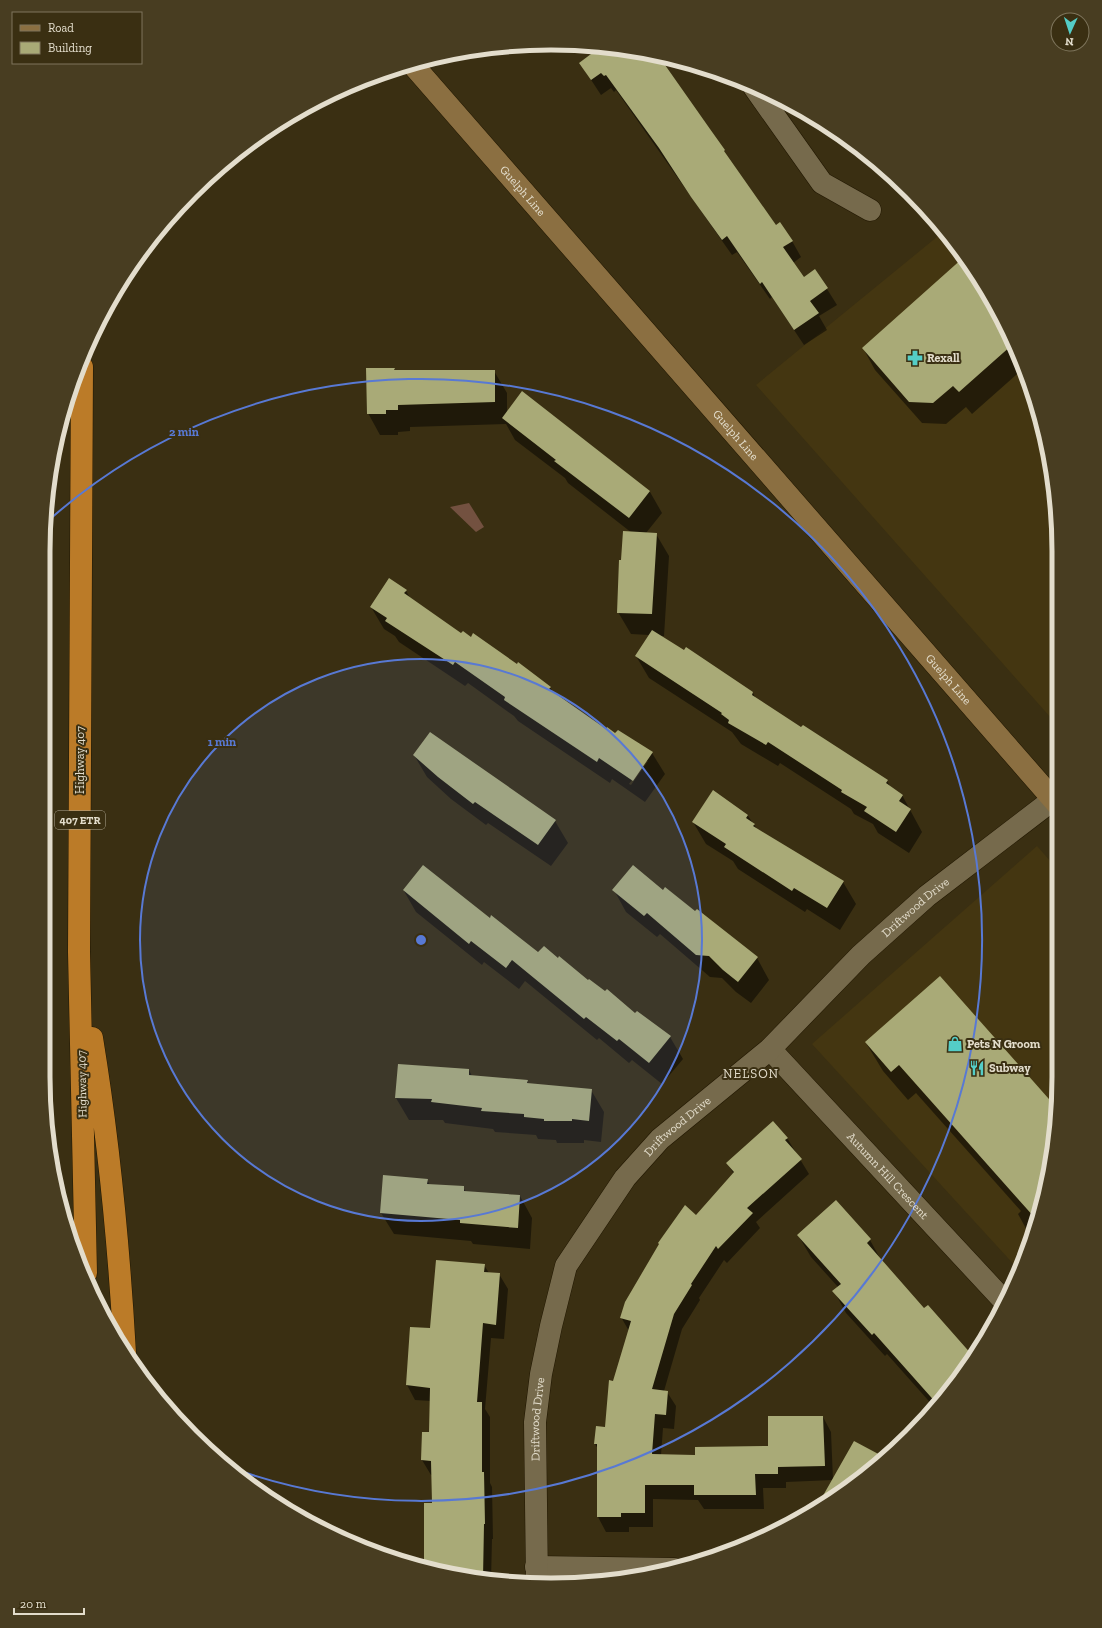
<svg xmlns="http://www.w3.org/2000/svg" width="1102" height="1628" viewBox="0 0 1102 1628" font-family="'Zilla Slab',serif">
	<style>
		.built { fill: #443611 }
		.green { fill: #735140 }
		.shadow { fill: #0007; fill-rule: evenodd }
		.building { fill: #a9aa77 }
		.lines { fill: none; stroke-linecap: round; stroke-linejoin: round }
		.minor-casing { stroke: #211700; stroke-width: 23 }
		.secondary-casing { stroke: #211700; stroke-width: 23 }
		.motorway-casing { stroke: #211700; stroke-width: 23 }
		.minor { stroke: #766a4c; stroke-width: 22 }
		.secondary { stroke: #8b6f41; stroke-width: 22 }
		.motorway { stroke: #bb7b28; stroke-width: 22 }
		.ring { fill: none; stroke: #5879d4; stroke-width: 2 }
		.labels { text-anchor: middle; stroke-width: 4; stroke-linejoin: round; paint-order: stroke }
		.shield { fill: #3a2f12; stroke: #b0a994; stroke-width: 1 }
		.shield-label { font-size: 11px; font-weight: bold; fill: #e3ddcc }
		.street-label { font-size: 12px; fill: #e3ddcc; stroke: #3a2f12 }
		.poi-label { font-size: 12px; font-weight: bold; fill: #e3ddcc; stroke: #3a2f12; text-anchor: start }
		.neighbourhood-label { font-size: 13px; letter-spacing: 1px; fill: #e3ddcc; stroke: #3a2f12 }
		.rim { fill: none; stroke: #e3ddcc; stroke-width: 5 }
		.centre { fill: #5879d4; stroke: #3a2f12; stroke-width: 2 }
		.ring-label { font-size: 12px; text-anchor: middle; font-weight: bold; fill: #5879d4; stroke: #3a2f12; stroke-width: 4; stroke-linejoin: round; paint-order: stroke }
	</style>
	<rect width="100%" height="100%" fill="#3a2f12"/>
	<path class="built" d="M943,232L973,269L1020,356L1049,452L1059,551V727L756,385Z
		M1037,846L1059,871V1077L1049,1176L1018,1269L812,1044Z"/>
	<path class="green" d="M469,503L484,527L476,532L450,507Z"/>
	<path class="shadow" d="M601,48L655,54L776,226L792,241L801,257L793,263L804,279L815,271L827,289L837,305L819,316L827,330L804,345L772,297L770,299L737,252L732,255L616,90L614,92L611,88L601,95L580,63Z
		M964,258L973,269L1016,348L1013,350L1024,368L972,414L966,407L946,424L922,423L875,370L863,348Z
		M394,369L395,371H494L507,393V413L522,393L650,492L662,513L646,533L656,534L669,556L664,636H659L753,693L756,699L887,781L891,788L902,795L922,832L909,853L878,833L873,824L854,814L851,809L780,763L778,766L741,744L732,732L649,678L636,656L649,635L631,634L618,612L622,561L632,533L568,483L565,478L515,440L506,424L410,427V431L398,432V435H380L368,413Z
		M406,591L410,598L462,634L550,687L554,694L606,730L652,753L665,774L645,802L612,779L610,783L518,721L514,716L468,683L465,686L399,642L395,636L384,629L371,607ZM645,761H648L631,785L629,784Z
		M414,755L555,821L568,843L551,866L488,823L486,825L451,799L427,777Z
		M713,791L748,816L757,829L843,882L856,904L840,930L807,909L805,912L738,869L733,861L706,844L693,822Z
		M614,890L663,891L757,958L769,980L751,1003L736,992L722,978L710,977L660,934L657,937L626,912Z
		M404,891L490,919L538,954L588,982L635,1014L637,1013L670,1037L683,1059L662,1084L632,1060L629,1063L599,1038L597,1040L525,981L519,989L484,962L482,965L416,912Z
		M940,977L1056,1108L1049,1176L1029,1234L1018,1214L1021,1211L916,1093L908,1100L883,1071L866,1043Z
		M399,1065L469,1070L472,1076L527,1081L529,1084L591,1090L604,1112L601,1142L584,1140V1143H557L556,1140L538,1139L536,1135L495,1132L493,1129L445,1123L443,1120H409L396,1098Z
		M787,1138L809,1174L756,1222L760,1228L727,1263L724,1260L699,1298L700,1300L682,1329L664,1391L667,1392L676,1406L674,1429L663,1428L661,1455L696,1456L769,1447L823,1417L831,1432L833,1480L786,1482V1488H763L764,1509H704L698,1500L653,1499V1527H629V1532H606L598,1517V1449L595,1444L606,1428L614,1382L629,1331L621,1317L696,1216L734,1174L727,1163Z
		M427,1180L430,1185L463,1187L466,1192L520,1196L532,1218L530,1249L473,1244L471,1241L394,1234L381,1213Z
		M798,1235L870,1240L882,1262L970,1360L954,1386L935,1408L887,1354L885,1356L846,1313L834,1291L838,1287L811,1257Z
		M484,1265L489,1273L499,1274L508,1289L504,1339L491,1338L485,1409L490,1417V1483L492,1487L493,1539H492L491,1580L425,1569L433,1504L432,1475H431L422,1460L423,1433H430L431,1401L415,1400L407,1385L411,1328L431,1329Z"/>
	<path class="building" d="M599,48L650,53L658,55L710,129L725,150L724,151L776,225L780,222L793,241L783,247L804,277L815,269L828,288L810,301L819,313L794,330L762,282L760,284L727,236L722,240L691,197L659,148L606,75L604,76L601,73L591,80L579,63Z
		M964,257L973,269L1004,325L998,330L1012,345L959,392L953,386L933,403L909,402L862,348Z
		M366,368H395L394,370H495V402L398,405V410H386V414H367Z
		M522,391L650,491L629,518L554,461L556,460L502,418Z
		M623,531L657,533L652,614L617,613L619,560H621Z
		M389,578L407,590L404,593L461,633L463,631L471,637L473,633L517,664L518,662L551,687L549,689L606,729L607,727L615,733L618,730L653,752L633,781L599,758L597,762L504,700L505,697L455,662L453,665L385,621L387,618L370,607Z
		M652,630L684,650L686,647L753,692L752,695L801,727L803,725L888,780L886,783L903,795L899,801L911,809L896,832L864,811L867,807L841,792L842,790L768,742L766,745L728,723L729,720L721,714L722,713L635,656Z
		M430,732L556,820L538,845L475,802L473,804L438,777L413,755Z
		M713,790L748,815L746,818L755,824L753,826L844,881L827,908L794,888L792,891L724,847L726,844L692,822Z
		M423,865L490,918L491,915L538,952L544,946L558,958L559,956L588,980L589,979L605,991L607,989L635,1013L637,1011L671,1036L649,1063L619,1039L617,1041L586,1017L584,1019L512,960L506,968L471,941L469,944L403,890Z
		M633,865L663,890L665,887L695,911L697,909L758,957L738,982L723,970L709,956L696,955L647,913L644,916L612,890Z
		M940,976L1056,1107L1049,1176L1035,1218L899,1065L891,1072L865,1042Z
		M398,1064L469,1069V1075L528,1080L527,1083L592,1089L589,1121L572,1119V1121H544V1119L524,1117V1114L481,1111L482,1108L431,1102L432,1099L395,1098Z
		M773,1121L788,1138L785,1140L802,1159L747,1208L753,1213L718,1249L716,1246L691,1284L692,1285L674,1314L652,1389L668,1391L666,1415L655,1414L652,1454L695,1455V1447L768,1446V1416H823L825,1466L778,1467V1474H755L756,1495H694V1485H645V1513H621V1517H597V1444H594L596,1426L605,1427L609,1380L613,1381L631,1321L620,1318L625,1302L659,1244L658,1243L685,1205L696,1215L734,1172L726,1163Z
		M383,1175L428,1179L427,1184L464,1186V1191L520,1195L518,1228L460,1223V1220L380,1213Z
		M836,1200L871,1239L867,1243L924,1308L928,1305L973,1356L954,1386L938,1405L874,1333L872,1335L832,1291L841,1284L797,1235Z
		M436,1260L485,1264L484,1272L500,1273L496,1325L483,1323L477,1402H482V1472H484L485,1524H484L483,1578L424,1569V1503H432L431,1461L421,1460L422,1432H429L430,1388L406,1385L410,1327L430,1328Z
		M854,1441L884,1457L816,1508Z"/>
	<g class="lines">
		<defs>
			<g id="minor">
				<path d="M754,87L822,183L870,210"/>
				<path id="s1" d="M770,1049L1006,1303"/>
				<path d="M536,1567L674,1569"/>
				<path id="s2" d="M537,1583L535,1422L541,1374L551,1326L566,1266L625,1178L660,1139L770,1049L861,955L927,896L1059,795"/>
			</g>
			<g id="secondary">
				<path id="s3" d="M413,65L1059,806"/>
			</g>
			<path id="motorway" d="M82,367L79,952L86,1273
				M92,1038C109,1142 119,1247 125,1353"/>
		</defs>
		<use href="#minor" class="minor-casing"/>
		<use href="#secondary" class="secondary-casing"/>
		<use href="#motorway" class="motorway-casing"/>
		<use href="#minor" class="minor"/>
		<use href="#secondary" class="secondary"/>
		<use href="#motorway" class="motorway"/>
	</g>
	<circle cx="421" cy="940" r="281" fill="#5879d4" fill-opacity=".12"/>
	<g class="ring">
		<circle cx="421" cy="940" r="281"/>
		<path d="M49 520A561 561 0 1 1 229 1467"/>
	</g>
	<defs>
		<symbol id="pharmacy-bare" viewBox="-9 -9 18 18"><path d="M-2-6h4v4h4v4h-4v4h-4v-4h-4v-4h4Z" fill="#54cdc7" stroke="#3a2f12" stroke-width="2.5" paint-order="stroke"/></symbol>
		<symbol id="shop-bare" viewBox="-9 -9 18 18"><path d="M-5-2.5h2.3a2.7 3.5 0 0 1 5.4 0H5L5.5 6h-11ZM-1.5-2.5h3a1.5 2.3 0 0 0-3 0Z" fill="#54cdc7" stroke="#3a2f12" stroke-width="2.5" paint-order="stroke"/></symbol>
		<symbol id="restaurant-bare" viewBox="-9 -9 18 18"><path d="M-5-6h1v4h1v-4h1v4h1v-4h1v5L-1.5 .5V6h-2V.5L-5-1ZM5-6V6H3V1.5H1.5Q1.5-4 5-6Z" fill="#54cdc7" stroke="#3a2f12" stroke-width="2.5" paint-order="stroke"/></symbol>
	</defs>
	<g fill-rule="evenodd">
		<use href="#pharmacy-bare" x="904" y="347" width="22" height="22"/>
		<use href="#shop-bare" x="944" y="1033" width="22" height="22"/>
		<use href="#restaurant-bare" x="966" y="1057" width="22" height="22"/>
	</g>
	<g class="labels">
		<rect class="shield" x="55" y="811" width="50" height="18" rx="3"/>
		<g class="shield-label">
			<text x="80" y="824">407 ETR</text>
		</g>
		<g class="street-label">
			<text dy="4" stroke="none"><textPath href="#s3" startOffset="167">Guelph Line</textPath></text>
			<text dy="4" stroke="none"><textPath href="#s3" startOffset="491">Guelph Line</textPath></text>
			<text dy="4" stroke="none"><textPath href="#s3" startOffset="815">Guelph Line</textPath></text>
			<text transform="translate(80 760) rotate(-90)" y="4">Highway 407</text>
			<text dy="4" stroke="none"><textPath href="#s2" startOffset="824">Driftwood Drive</textPath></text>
			<text transform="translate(82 1084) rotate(-91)" y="4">Highway 407</text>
			<text dy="4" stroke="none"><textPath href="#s2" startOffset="500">Driftwood Drive</textPath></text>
			<text dy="4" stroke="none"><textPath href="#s1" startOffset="173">Autumn Hill Crescent</textPath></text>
			<text dy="4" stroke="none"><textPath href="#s2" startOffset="164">Driftwood Drive</textPath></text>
		</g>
		<g class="poi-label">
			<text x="927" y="362">Rexall</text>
			<text x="967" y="1048">Pets N Groom</text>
			<text x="989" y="1072">Subway</text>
		</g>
		<g class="neighbourhood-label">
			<text x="751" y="1078">NELSON</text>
		</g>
	</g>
	<path d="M0 0H1102V1628H0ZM551 50H551A501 501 0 0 1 1052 551V1077A501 501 0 0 1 551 1578H551A501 501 0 0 1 50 1077V551A501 501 0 0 1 551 50Z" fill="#483d21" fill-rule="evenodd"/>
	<path class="rim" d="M551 50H551A501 501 0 0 1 1052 551V1077A501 501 0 0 1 551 1578H551A501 501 0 0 1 50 1077V551A501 501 0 0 1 551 50Z"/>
	<circle cx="421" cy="940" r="6" class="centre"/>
	<g class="ring-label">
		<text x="184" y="436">2 min</text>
		<text x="222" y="746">1 min</text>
	</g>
	<rect x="12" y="12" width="130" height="52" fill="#3a2f12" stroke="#7e755c"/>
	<rect x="20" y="25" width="20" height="6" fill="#8b6f41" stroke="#7e755c"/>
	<text x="48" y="32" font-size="12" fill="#e3ddcc">Road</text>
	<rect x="20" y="42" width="20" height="12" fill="#a9aa77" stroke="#7e755c"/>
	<text x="48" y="52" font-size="12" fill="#e3ddcc">Building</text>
	<g transform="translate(1070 32) rotate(183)"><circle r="19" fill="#3a2f12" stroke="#7e755c"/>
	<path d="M0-3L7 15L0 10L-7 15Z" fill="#54cdc7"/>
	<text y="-6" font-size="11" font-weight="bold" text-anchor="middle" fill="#e3ddcc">N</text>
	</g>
	<path d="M14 1608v6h70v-6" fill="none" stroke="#e3ddcc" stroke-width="2"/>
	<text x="20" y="1608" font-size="12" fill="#e3ddcc" stroke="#3a2f12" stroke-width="3" paint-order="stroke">20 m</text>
</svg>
